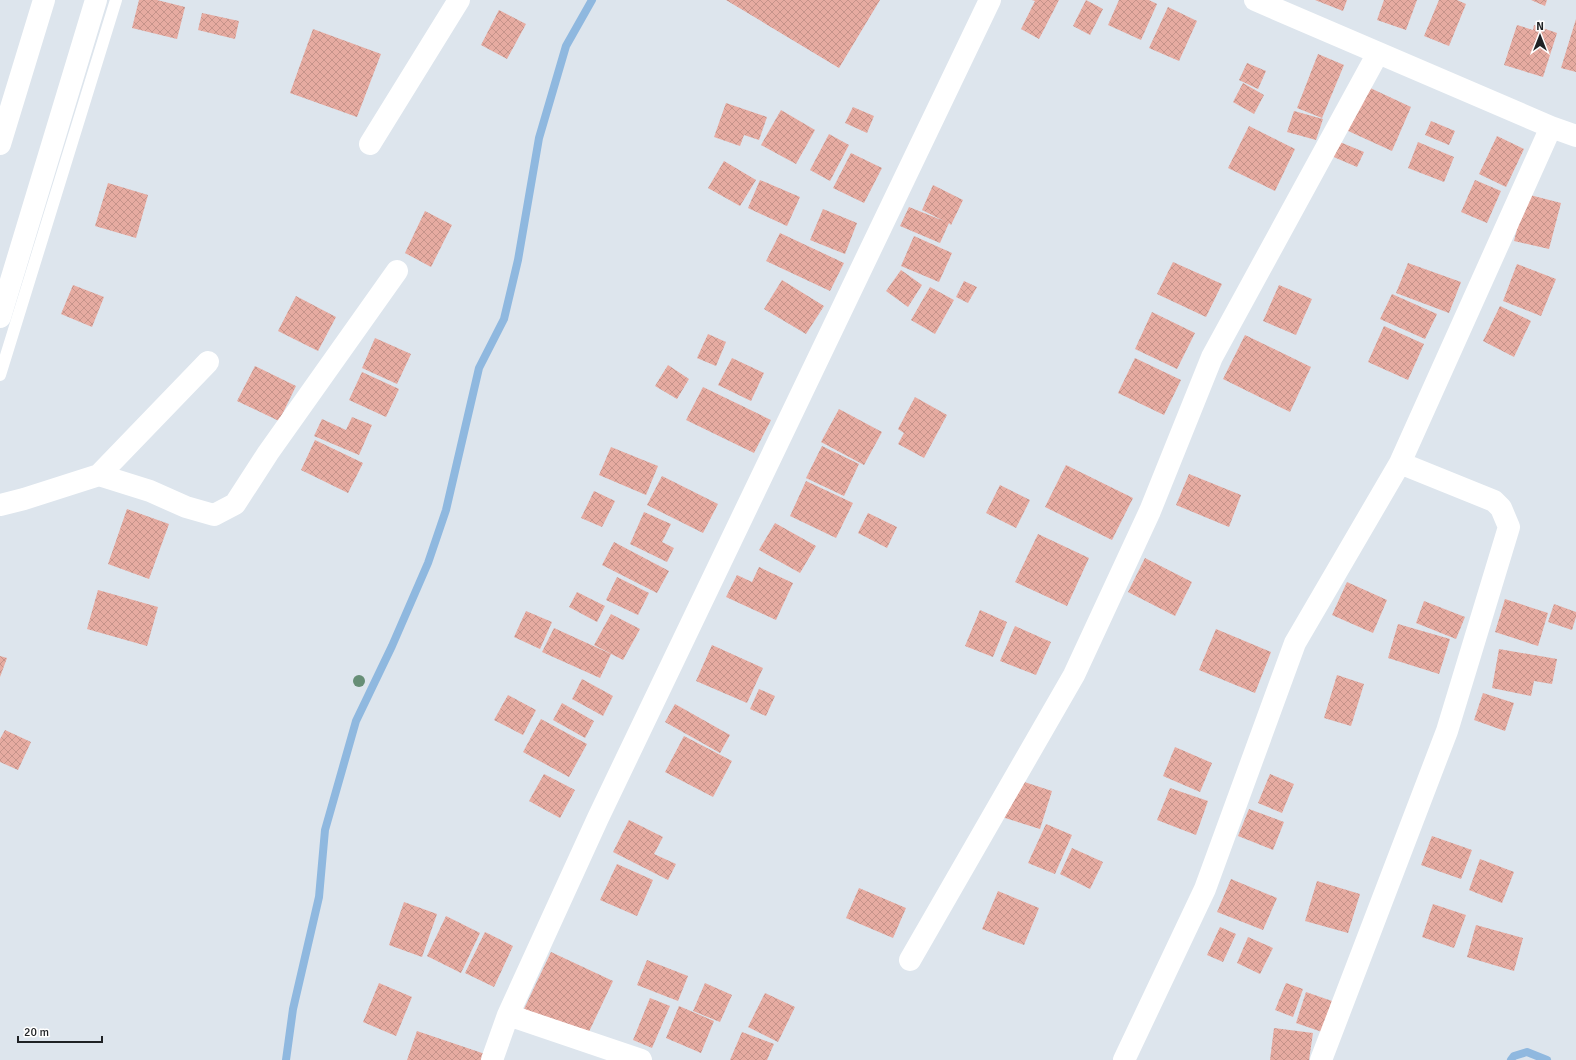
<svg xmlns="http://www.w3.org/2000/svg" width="1576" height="1060" viewBox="0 0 1576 1060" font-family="Signika,sans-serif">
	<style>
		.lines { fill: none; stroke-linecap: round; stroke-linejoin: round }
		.stream { stroke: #8fb8df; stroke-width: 8 }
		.building { fill: url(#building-cross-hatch) }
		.lane { stroke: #fff; stroke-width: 12 }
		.street { stroke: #fff; stroke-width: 22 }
		.primary { stroke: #fff; stroke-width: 22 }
		.tree { fill: #668e76 }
	</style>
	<defs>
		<pattern id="building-cross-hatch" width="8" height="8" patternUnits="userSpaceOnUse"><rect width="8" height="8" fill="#e6aba1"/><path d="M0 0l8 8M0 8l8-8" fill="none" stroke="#c5938a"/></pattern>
	</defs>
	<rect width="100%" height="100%" fill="#dde5ed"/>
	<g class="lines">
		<path class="stream" d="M286,1060L293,1009L319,897L325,830L356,721L392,646L428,563L446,510L479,368L504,319L518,260L539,138L566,46L592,0
			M1511,1060L1514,1056L1527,1052L1547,1060"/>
	</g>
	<path class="building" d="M139,0H157L185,7L177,39L132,28Z
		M726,0H880L839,68Z
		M1032,0H1059L1039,39L1021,29L1035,1Z
		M1086,0L1103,9L1090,35L1073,26Z
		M1119,0H1149L1157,4L1141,40L1108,25Z
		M1315,0H1347L1343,11Z
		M1384,0H1417L1406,30L1377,20Z
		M1439,0H1457L1466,4L1449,46L1424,36Z
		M1531,0H1547L1545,6Z
		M1168,7L1197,21L1179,61L1149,48Z
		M499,10L526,24L507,59L481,45Z
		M202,13L239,21L235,39L198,30Z
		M1576,19V72L1561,68Z
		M1517,25L1533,30L1534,25L1557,33L1543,77L1504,65Z
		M313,29L381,54L357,117L290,93Z
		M1318,54L1344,65L1322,118L1297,108Z
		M1247,63L1266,71L1258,89L1239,80Z
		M1243,83L1264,95L1254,114L1233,102Z
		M1366,86L1411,107L1392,151L1346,130Z
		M726,103L767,117L759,140L744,135L740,146L714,137Z
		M853,107L874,116L867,133L845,123Z
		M781,110L815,130L796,164L761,145Z
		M1294,111L1323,119L1316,140L1287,132Z
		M1431,121L1455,131L1449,145L1425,135Z
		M1249,126L1295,149L1275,191L1228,168Z
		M829,134L849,145L830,181L810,170Z
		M1497,136L1524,149L1506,187L1479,174Z
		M1335,140L1364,152L1357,167L1329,155Z
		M1418,142L1454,157L1444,182L1408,168Z
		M851,153L882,168L864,203L833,188Z
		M724,161L756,180L740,206L708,188Z
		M760,180L800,197L787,226L748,208Z
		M1475,180L1501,191L1487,223L1461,212Z
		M108,183L148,195L136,238L95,226Z
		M933,185L963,200L951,225L949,223L940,243L900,226L909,207L944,221L922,210Z
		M1526,194L1561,203L1549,249L1514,241Z
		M823,209L857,223L845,254L810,240Z
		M425,211L452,225L431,267L405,253Z
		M780,233L844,263L830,291L766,261Z
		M914,236L952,253L939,282L901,266Z
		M1173,262L1222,284L1206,317L1157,294Z
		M1408,263L1461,282L1449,313L1396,293Z
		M1517,264L1556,279L1541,316L1503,301Z
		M901,270L922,285L908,307L886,291Z
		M782,280L824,306L806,334L764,309Z
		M964,281L977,287L968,303L956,297Z
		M73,285L104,297L92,327L61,314Z
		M1279,285L1312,299L1296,335L1263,321Z
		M930,287L954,300L935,334L911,320Z
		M1392,294L1437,314L1425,339L1380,319Z
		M296,296L336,317L318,351L278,331Z
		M1500,306L1531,321L1514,357L1483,341Z
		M1152,312L1195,333L1177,369L1135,349Z
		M1384,326L1424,344L1408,380L1368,362Z
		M708,334L726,342L716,366L697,358Z
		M1245,335L1311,367L1290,412L1223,379Z
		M375,338L411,354L397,384L362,368Z
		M732,358L764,373L751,401L718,385Z
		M1135,358L1181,380L1164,415L1118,393Z
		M668,365L689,379L677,399L655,386Z
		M255,366L296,386L279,421L237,401Z
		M362,372L399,389L386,417L349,400Z
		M703,387L771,420L754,453L686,420Z
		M915,397L947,415L924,458L898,444L904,433L898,429Z
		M839,409L882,432L864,465L821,442Z
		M352,417L372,425L359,455L314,436L322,419L346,430Z
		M315,440L363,463L348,493L301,470Z
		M822,446L859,464L844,496L806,478Z
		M611,447L658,466L646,495L599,475Z
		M1066,465L1133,498L1112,540L1045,507Z
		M1189,474L1241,495L1229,527L1176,505Z
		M662,476L718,504L703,533L647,505Z
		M806,481L853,503L836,538L790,516Z
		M1000,485L1030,500L1016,528L986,513Z
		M594,491L615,501L602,527L581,518Z
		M127,509L169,524L149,579L108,564Z
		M644,512L671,524L662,542L674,548L667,562L630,544Z
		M868,513L897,527L887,548L858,533Z
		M775,523L816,546L800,573L759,550Z
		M1038,534L1089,558L1067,606L1015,582Z
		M614,542L669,571L657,593L602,565Z
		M1145,558L1192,582L1175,616L1128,592Z
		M759,567L793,583L776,620L726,597L737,575L752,582Z
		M617,577L649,593L638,615L606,600Z
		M1347,582L1387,600L1373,633L1332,615Z
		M98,590L158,607L147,646L87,629Z
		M577,592L605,606L597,622L569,607Z
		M1505,599L1548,613L1538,646L1495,632Z
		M1424,601L1465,617L1456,639L1416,623Z
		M1554,604L1576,612V617L1572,630L1548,622Z
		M980,610L1007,622L993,657L965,646Z
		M526,611L552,622L540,649L514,637Z
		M611,614L640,629L623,660L594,645Z
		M1398,624L1450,639L1439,674L1388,658Z
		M1015,626L1051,642L1036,675L1000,661Z
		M554,628L611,654L600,678L542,652Z
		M1216,629L1271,652L1255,693L1199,670Z
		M712,645L763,668L747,703L696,681Z
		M1499,649L1557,659L1552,684L1534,681L1531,696L1492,688Z
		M0,656L7,658L0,677Z
		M1337,675L1364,684L1351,726L1324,718Z
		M582,679L613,696L603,716L572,699Z
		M759,689L775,696L766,716L750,709Z
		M1483,693L1514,703L1505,731L1474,720Z
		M508,695L536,710L523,735L494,720Z
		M562,703L594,721L585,738L553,720Z
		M675,704L730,735L720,753L665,722Z
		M541,719L587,744L569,777L523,752Z
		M5,730L31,742L18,770L0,762V739Z
		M684,736L732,761L713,797L665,772Z
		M1175,747L1212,763L1200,792L1163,776Z
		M544,774L575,790L560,818L529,801Z
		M1270,774L1294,784L1282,813L1258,803Z
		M1015,779L1052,791L1040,829L1002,817Z
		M1170,788L1208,801L1196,835L1157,820Z
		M1249,809L1284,822L1273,850L1238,836Z
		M629,820L663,837L654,854L676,864L668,880L613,852Z
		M1046,824L1072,835L1055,874L1028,863Z
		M1432,836L1472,850L1461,879L1421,865Z
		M1072,848L1103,862L1090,889L1060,874Z
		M1480,859L1514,872L1502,903L1469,890Z
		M617,864L653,880L637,916L600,900Z
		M1231,879L1277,898L1263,930L1217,912Z
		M1317,881L1360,894L1348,933L1305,921Z
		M859,888L906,908L893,938L846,918Z
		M998,891L1039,908L1024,945L982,929Z
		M404,902L437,914L422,957L389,945Z
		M1433,904L1466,915L1454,948L1422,937Z
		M446,916L480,933L461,973L427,956Z
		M1476,925L1523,938L1514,971L1467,957Z
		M1220,927L1236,934L1223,962L1207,955Z
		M485,932L513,946L494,987L465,973Z
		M1248,937L1273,948L1260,974L1237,963Z
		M551,952L613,981L586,1038L524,1009Z
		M647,960L688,976L678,1001L637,985Z
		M379,983L412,997L396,1036L363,1022Z
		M705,983L732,995L720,1022L693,1011Z
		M1286,983L1303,989L1293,1017L1275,1010Z
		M1306,992L1332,1001L1322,1032L1296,1023Z
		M765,993L795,1007L778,1042L748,1027Z
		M650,998L670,1006L652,1048L633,1040Z
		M679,1006L714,1021L701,1053L666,1038Z
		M1274,1028L1313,1033L1309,1060H1270Z
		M417,1031L485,1054L483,1060H407Z
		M742,1032L774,1044L767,1060H730Z"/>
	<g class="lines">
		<path class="lane" d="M0,375L116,0"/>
		<path class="street" d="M1255,0L1551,127L1576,136
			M370,144L459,0
			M0,317L96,0
			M99,475L208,362
			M0,505L24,499L99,475L150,491L186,507L214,515L235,504L268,453L397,271
			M910,960L1074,675L1150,511L1212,357L1378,53
			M508,1015L641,1060
			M492,1060L508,1015L598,818L990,0
			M1124,1060L1205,889L1295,643L1400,463L1551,127
			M1321,1060L1447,731L1509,527L1501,508L1494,501L1400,463"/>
		<path class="primary" d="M0,144L44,0"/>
	</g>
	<circle class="tree" cx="359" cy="681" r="6"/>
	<g transform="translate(1540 36)" stroke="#ffffff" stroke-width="3" paint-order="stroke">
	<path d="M0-3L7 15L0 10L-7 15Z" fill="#1f2225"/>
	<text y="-6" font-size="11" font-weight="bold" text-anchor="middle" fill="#1f2225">N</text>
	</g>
	<path d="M18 1036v6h84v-6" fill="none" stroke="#1f2225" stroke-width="2"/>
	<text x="24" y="1036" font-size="12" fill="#1f2225" stroke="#ffffff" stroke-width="3" paint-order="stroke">20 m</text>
</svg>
